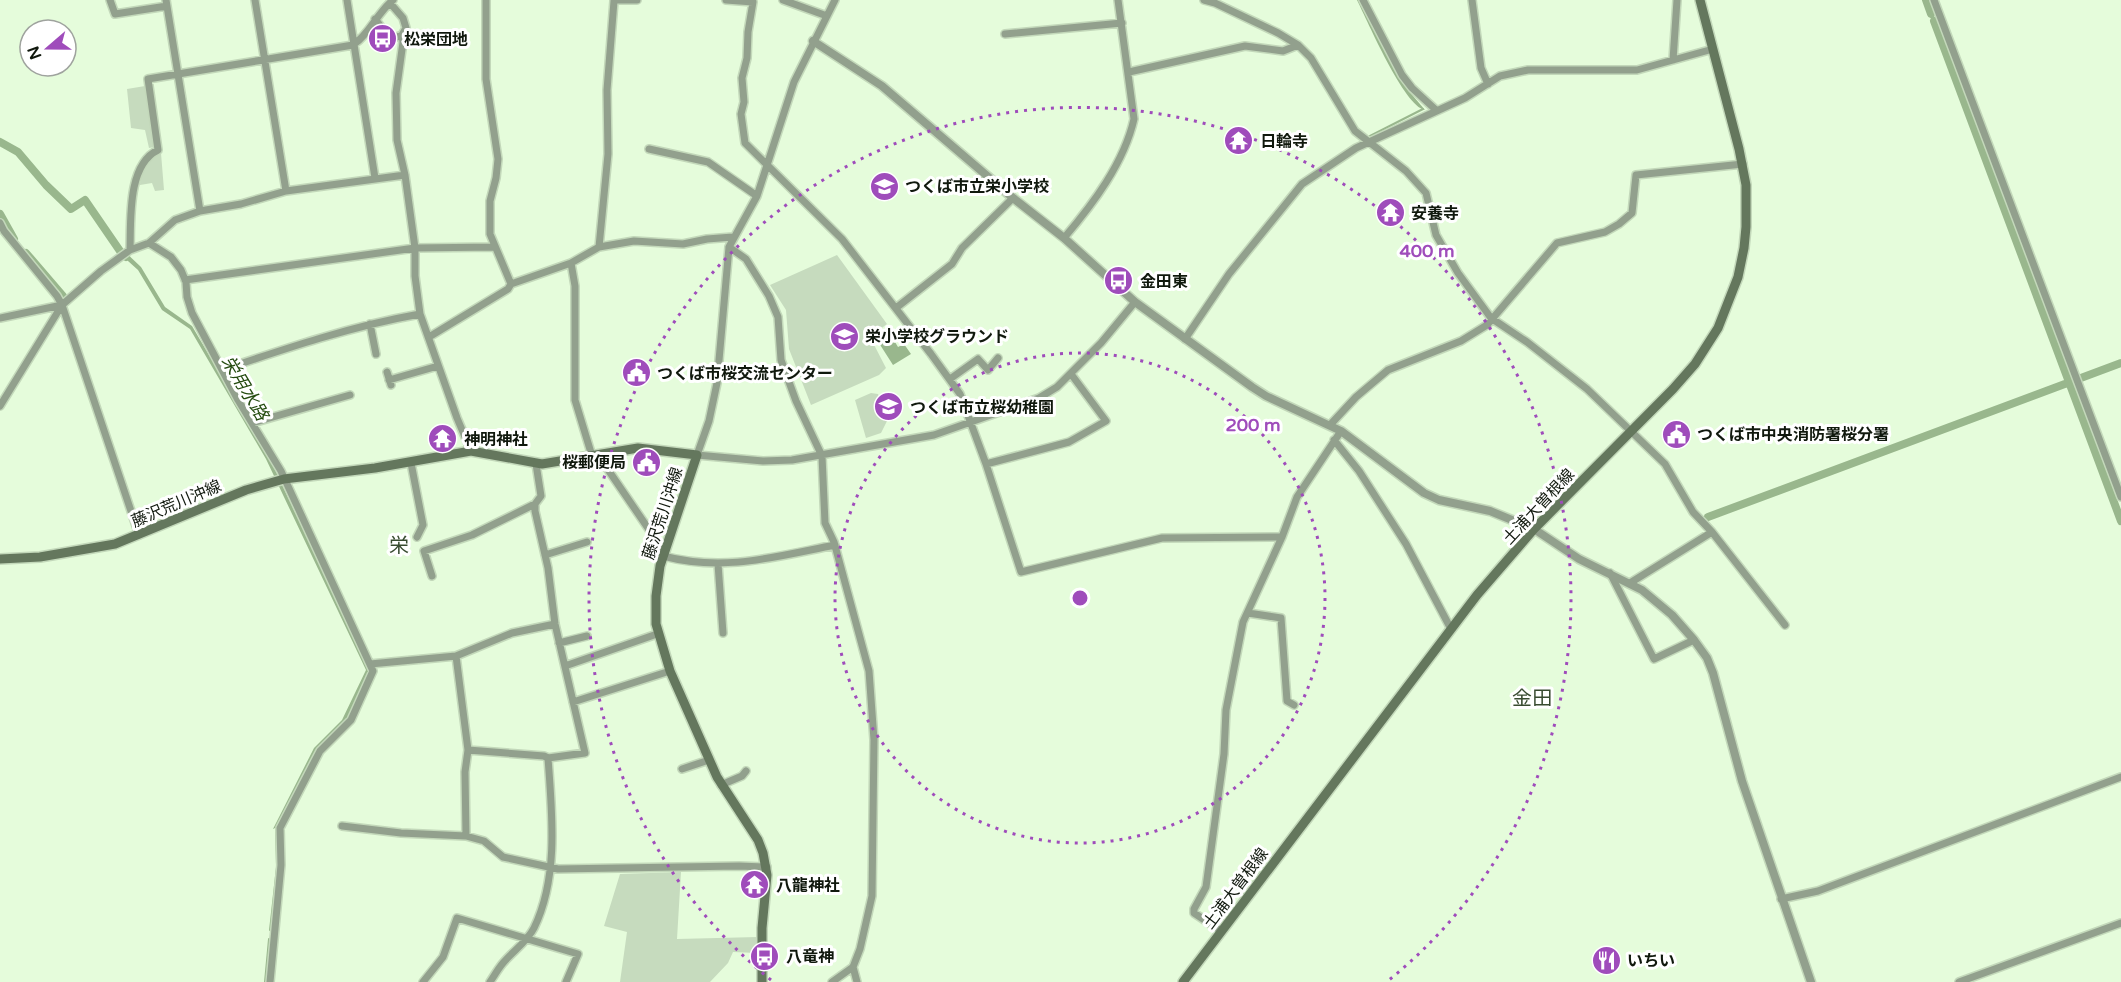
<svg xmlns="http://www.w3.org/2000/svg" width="2121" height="982" viewBox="0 0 2121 982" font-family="'Varela Round','Noto Sans JP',sans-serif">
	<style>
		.green { fill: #c6dbbe }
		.water { fill: #99b78d }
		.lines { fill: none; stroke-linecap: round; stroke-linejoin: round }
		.stream { stroke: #99b78d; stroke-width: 2 }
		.canal { stroke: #99b78d; stroke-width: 8 }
		.minor-casing { stroke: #c3d8ba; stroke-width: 10 }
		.tertiary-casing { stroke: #c3d8ba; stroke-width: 11 }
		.secondary-casing { stroke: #c3d8ba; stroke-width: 12 }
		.minor { stroke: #92a08d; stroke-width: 7 }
		.tertiary { stroke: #92a08d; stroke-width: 8 }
		.secondary { stroke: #64775d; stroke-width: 9 }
		.ring { fill: none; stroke: #9f4cbb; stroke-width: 3; stroke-dasharray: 3 6 }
		.labels { text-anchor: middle; stroke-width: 6; stroke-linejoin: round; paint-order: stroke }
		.poi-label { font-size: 16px; font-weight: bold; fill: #10180d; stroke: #fff; text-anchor: start }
		.street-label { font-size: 16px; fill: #10180d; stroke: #fff }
		.water-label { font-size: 18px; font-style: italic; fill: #244b0f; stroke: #fff }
		.quarter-label { font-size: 20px; fill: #384b30; stroke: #fff }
		.centre { fill: #9f4cbb; stroke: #fff; stroke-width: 3 }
		.ring-label { font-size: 18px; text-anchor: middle; font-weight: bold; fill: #9f4cbb; stroke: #fff; stroke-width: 6; stroke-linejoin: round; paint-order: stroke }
	</style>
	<rect width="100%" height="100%" fill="#e5fcdb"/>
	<path class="green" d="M145,86L155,147L149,148L145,130L131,128L127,89Z
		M161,153L164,190L155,191L152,183L140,185C141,171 146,158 161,153Z
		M837,255L887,324L870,337L886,368L879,375L811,405L789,349L786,310L770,285Z
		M871,393L878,394L888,419L881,433L866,438L855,400Z
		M681,872L677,939L758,937L757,953L733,952L728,963L710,982H620L627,932L604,926L620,874Z"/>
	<path class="water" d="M1357,0H1362L1408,90L1425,110C1404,106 1368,22 1357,0Z
		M122,249L141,267L165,307L192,326L269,457L370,671L347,722L319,748L277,827L273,829L314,748L342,720L366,670L266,459L190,329L162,310L138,270L118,252Z
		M889,332L898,347L904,344L911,354L893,365L877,340Z"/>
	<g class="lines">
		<path class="stream" d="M1370,136L1423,109
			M270,930L277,867L276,826
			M265,982L269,939"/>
		<path class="canal" d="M1926,0L1931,14
			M1934,21L2121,521
			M0,142L18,152L46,185L71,209L85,200L120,251L126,257
			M0,214L14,239
			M26,253L63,296
			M1708,517L2121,363"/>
		<defs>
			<path id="minor" d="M110,0L115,14L167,6
				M166,0L200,211
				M255,0L286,191
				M347,0L375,178
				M486,0V79L498,159L496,178L490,201V234L511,284
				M614,0H637
				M726,0L753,2L748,32L747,58L742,78L744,102L741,114L745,143L842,239L931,354L960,394L986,464L1021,572L1162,538L1282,537
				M783,0L827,16
				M835,0L794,82L757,196L729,247L717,383L709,421L697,455L763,461L792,460L934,435L1039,398L1057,387L1101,343L1135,302
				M1204,0L1215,3L1278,33L1298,45L1311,58L1355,131L1406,171L1426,193L1436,235L1458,273L1491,318L1527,342L1587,389L1665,464L1693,512L1712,532L1785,625
				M1363,0L1402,75L1412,88L1436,110
				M1472,0L1481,68L1488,84
				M1934,0L2121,497
				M390,3L403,18L406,28L402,35L403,42L396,93L397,140L405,175L415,248V276L420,314L457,418L471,451
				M375,19L389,37H397L402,35
				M1005,34L1122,23
				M1673,60L1677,0
				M1129,72L1245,46L1283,51L1298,45
				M649,149L708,162L757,196
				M0,223L4,231L57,296L62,305L139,535
				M1064,238C1093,204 1124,163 1134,119L1118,0
				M149,243L171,257L181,270L186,282L187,297L192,313L238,400L281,471L373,671L351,720L320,751L280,828L281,865L270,982
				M599,247L608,154L607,90L614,1
				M729,247L746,259L769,296L778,317L781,360L796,401L822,456L825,523L834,542L869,671L874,740L872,896L860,949L853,967L832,982
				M130,250C131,220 127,165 158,150L148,79L353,45C369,35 377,13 393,0
				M571,263L575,286V400L592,456
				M185,280L415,248L494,247
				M896,308L952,264L962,248L1013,198
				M0,318L62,305
				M370,324L376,354
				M429,337L508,289L511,284L571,263L599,247L634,241L683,244L707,239L733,237
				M1185,339L1229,274L1302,184L1356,148L1465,98L1500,76L1528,70H1637L1713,49
				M222,370C287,348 352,326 420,314
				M387,372L391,385
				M950,379L978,359L988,370L998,358
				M389,380L438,366
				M0,406L62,305L101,271L130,250L149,243L175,220L200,211L241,204L286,191L405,175
				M252,423L350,395
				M1330,425L1356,397L1388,370L1461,341L1487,325L1557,243L1605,232L1619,224L1632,213L1636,175L1743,164
				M1334,440L1359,471L1406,544L1451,629
				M598,455L652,534L663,556C724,572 774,557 835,545
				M411,463L423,525L417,537
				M986,464L1069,442L1106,421L1071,374
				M545,555L587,542
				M718,564L723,633
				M1610,573L1654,659L1694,640
				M432,576L424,551L472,535L535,504
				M1630,583L1712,532
				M1248,613L1281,618L1287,701L1294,705
				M559,643L587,636
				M370,664L456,656
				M565,666L657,634
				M573,702L670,671
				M548,758L544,756L468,750L456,656L512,633L555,624
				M682,769L709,760
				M721,785L742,776L746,771
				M342,826L401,833L466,836L484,841L503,857L558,869L739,866L767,867
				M466,836L465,772L468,750
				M1781,899L1818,891L2121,777
				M1221,931L1194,913V909L1206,887L1224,754L1226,710L1243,622L1282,537L1297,497L1341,431
				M853,967L857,982
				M423,982L443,957L457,918L578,954L566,982
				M490,982C494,976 498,969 503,963C513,951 527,942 534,928C559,877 552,813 548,758L585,753L555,624L548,568L535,511V504L541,496L536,464
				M1959,982L2121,923"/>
			<path id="tertiary" d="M813,41L882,86L1013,198L1064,238L1135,302L1252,387L1266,396L1341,431L1424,493L1439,500L1490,511L1534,529L1579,559L1642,590L1672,615L1694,640L1707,658L1713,673L1742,781L1811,982"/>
			<path id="secondary" d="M0,559L40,557L115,544L246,490L284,479L375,468L471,451L542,464L638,448L697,455L660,566L656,596V624L670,671L717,777L758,840L763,853L767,875L762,928V982
				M1183,982L1477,595L1534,529L1673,389L1695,364L1718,328L1738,277L1744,248L1746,227V185L1739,149L1700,0"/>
		</defs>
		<use href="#minor" class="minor-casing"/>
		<use href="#tertiary" class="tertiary-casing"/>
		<use href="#secondary" class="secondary-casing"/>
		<use href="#minor" class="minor"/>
		<use href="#tertiary" class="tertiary"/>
		<use href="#secondary" class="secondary"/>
	</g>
	<g class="ring">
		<circle cx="1080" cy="598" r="245"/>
		<path d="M771 980A491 491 0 1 1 1389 980"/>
	</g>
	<defs>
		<symbol id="bus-disc" viewBox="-11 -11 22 22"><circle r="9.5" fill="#9f4cbb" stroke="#fff"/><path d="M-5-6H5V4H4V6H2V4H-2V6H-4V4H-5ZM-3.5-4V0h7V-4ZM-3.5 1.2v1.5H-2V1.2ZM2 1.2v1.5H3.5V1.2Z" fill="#fff"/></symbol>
		<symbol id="temple-disc" viewBox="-11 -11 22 22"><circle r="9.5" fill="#9f4cbb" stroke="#fff"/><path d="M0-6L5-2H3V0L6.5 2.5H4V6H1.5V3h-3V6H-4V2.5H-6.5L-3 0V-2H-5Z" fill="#fff"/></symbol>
		<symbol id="school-disc" viewBox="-11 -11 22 22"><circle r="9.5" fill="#9f4cbb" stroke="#fff"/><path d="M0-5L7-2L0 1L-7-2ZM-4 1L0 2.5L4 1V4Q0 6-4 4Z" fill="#fff"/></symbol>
		<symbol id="civic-disc" viewBox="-11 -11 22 22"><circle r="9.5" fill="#9f4cbb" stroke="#fff"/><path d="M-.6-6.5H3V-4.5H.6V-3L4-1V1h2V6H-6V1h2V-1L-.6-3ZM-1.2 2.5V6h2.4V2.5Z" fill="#fff"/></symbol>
		<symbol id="restaurant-disc" viewBox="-11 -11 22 22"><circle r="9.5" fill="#9f4cbb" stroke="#fff"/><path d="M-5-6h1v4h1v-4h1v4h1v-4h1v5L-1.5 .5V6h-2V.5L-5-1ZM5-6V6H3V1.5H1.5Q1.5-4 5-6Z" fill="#fff"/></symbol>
	</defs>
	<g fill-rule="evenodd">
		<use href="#bus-disc" x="366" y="22" width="33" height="33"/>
		<use href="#temple-disc" x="1222" y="124" width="33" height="33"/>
		<use href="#school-disc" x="868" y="170" width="33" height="33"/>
		<use href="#temple-disc" x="1374" y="196" width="33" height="33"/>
		<use href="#bus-disc" x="1102" y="264" width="33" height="33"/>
		<use href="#school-disc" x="828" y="320" width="33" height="33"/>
		<use href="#civic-disc" x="620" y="356" width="33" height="33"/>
		<use href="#school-disc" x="872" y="390" width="33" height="33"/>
		<use href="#civic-disc" x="1660" y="418" width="33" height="33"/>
		<use href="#temple-disc" x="426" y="422" width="33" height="33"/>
		<use href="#civic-disc" x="630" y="446" width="33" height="33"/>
		<use href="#temple-disc" x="738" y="868" width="33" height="33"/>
		<use href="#bus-disc" x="748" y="940" width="33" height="33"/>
		<use href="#restaurant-disc" x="1590" y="944" width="33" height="33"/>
	</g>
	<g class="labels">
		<g class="poi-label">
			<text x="404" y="45">松栄団地</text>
			<text x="1260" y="147">日輪寺</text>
			<text x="905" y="192">つくば市立栄小学校</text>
			<text x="1411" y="219">安養寺</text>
			<text x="1140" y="287">金田東</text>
			<text x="865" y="342">栄小学校グラウンド</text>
			<text x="657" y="379">つくば市桜交流センター</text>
			<text x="910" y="413">つくば市立桜幼稚園</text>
			<text x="1697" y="440">つくば市中央消防署桜分署</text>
			<text x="464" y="445">神明神社</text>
			<text x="626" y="468" text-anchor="end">桜郵便局</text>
			<text x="776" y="891">八龍神社</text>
			<text x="786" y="962">八竜神</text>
			<text x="1627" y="966">いちい</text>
		</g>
		<g class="street-label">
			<text transform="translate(176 503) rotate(-23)" y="6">藤沢荒川沖線</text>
			<text transform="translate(1538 506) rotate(-47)" y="6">土浦大曽根線</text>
			<text transform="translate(662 513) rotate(-72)" y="6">藤沢荒川沖線</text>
			<text transform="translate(1235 888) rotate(-53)" y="6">土浦大曽根線</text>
		</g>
		<g class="water-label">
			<text transform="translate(245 388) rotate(59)" y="6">栄用水路</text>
		</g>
		<g class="quarter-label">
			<text x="399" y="552">栄</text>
			<text x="1532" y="705">金田</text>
		</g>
	</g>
	<circle cx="1080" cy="598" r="9" class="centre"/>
	<g class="ring-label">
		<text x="1427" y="257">400 m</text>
		<text x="1253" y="431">200 m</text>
	</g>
	<g transform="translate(48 48) rotate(250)"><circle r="28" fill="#ffffff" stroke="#9fa39e" stroke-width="1.5"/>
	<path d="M0-4.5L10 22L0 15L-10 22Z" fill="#9f4cbb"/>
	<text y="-9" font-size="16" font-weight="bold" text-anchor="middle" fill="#10180d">N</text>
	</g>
</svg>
